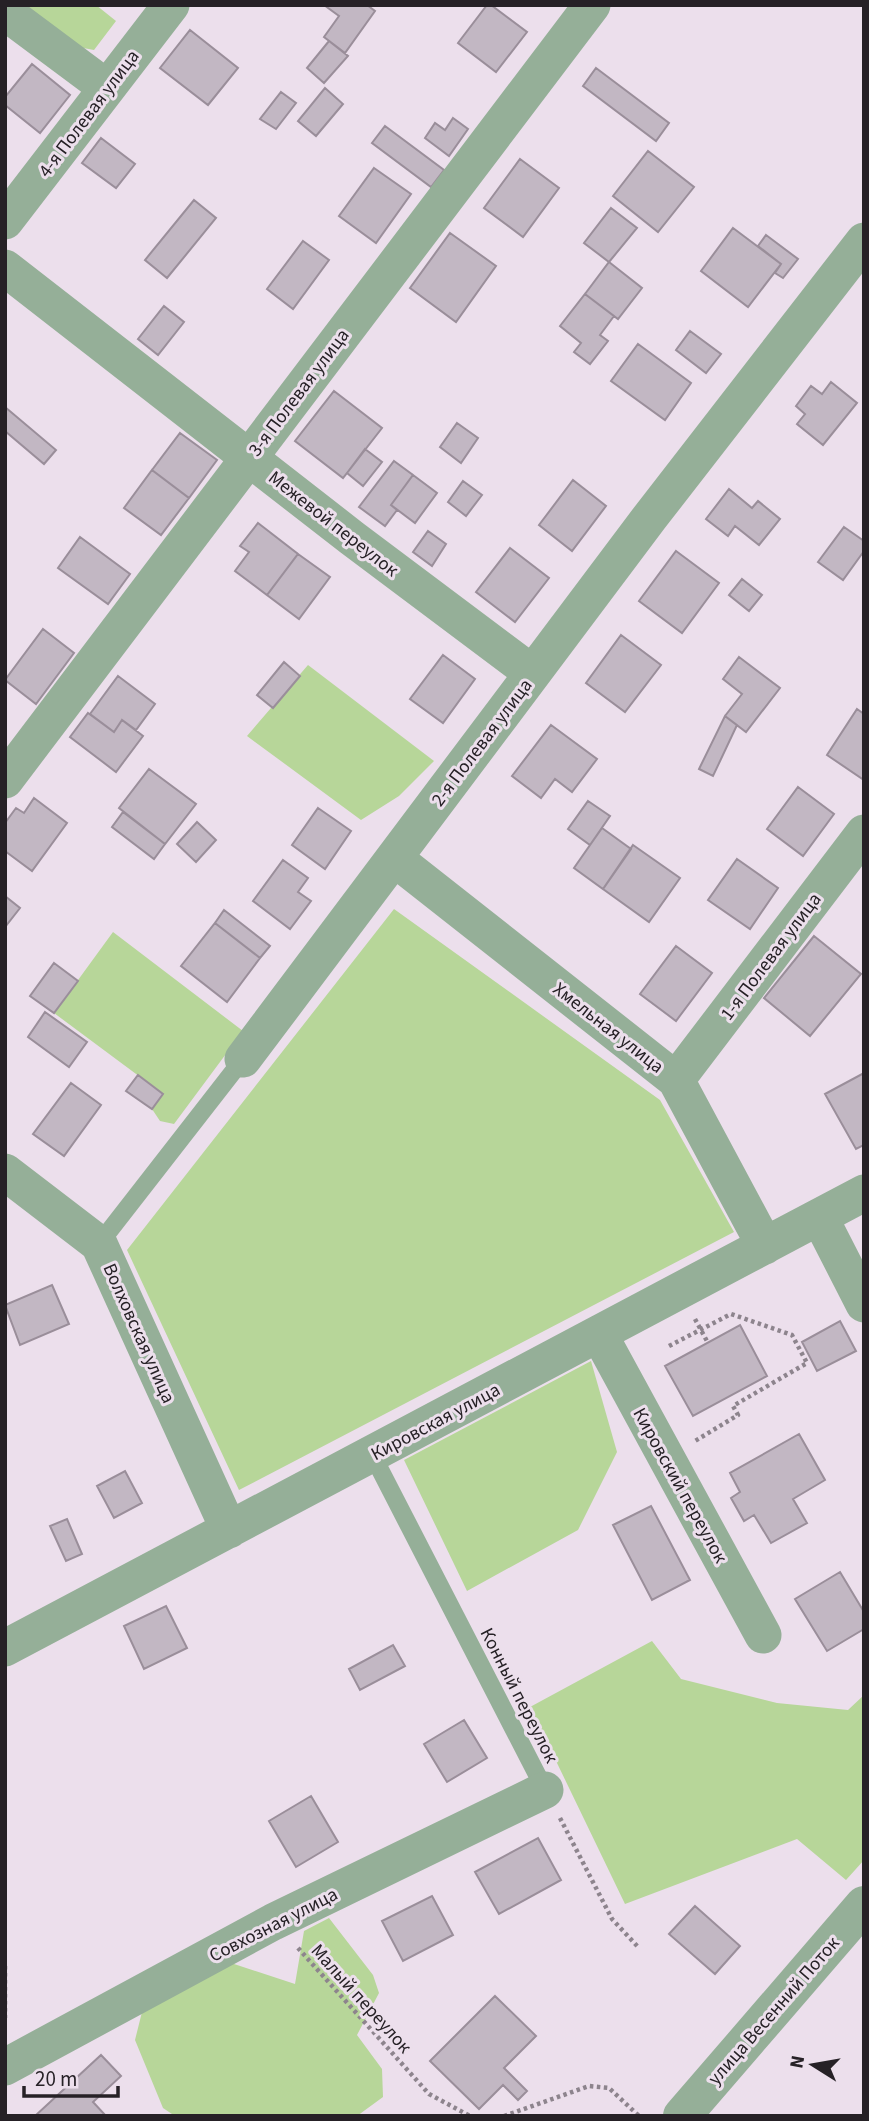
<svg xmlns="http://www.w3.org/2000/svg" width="869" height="2121" viewBox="0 0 869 2121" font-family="'Source Sans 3',sans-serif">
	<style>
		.green { fill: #b7d699 }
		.building { fill: #c2b7c3; stroke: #9a8e9a; stroke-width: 2 }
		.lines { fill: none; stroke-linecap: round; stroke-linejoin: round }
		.path { stroke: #8d848d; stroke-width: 4.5; stroke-dasharray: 3.5 3.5; stroke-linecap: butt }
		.service { stroke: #95af98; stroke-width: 18 }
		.minor { stroke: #95af98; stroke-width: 37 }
		.tertiary { stroke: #95af98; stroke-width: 38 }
		.labels { text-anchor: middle; stroke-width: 6; stroke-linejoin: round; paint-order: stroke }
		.street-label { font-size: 19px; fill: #262126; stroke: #ecdfec }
	</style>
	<rect width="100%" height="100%" fill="#ecdfec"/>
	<path class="green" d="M22,5H96L116,21L94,50L78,47Z
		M308,665L434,761L399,796L361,820L247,736Z
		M394,909L660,1100L734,1232L239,1490L127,1250Z
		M113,932L243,1031L174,1124L160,1121L152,1109L163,1094L54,1013Z
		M591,1361L617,1452L578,1530L467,1591L404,1460Z
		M652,1641L681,1679L777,1703L848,1710L864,1695V1860L846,1880L797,1839L625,1904L530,1707Z
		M329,1918L373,1975L379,1993L357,2035L382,2069L383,2097L357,2116H175L163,2108L135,2040L143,2008L228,1962L295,1984L304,1931Z"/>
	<path class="building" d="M324,5H367L375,11L345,53L324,37L339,16Z
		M487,5H491L527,32L496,72L458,43Z
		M190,30L238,68L208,105L160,68Z
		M329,41L348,56L324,83L307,68Z
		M32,64L70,95L40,133L5,105V97Z
		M596,68L669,123L656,141L583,86Z
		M325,88L343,104L316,136L298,121Z
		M281,92L296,103L276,129L260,119Z
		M453,118L468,129L449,156L425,138L435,123L445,130Z
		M385,126L444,170L431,187L372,143Z
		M101,138L135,164L116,188L82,163Z
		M648,151L694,187L658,232L613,196Z
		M520,159L559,188L523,237L484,208Z
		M374,168L411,194L376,243L339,216Z
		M194,200L216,218L167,278L145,260Z
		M611,208L637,228L609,262L584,243Z
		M733,228L781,264L748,307L701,271Z
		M450,233L496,266L456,322L410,288Z
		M766,235L798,259L783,278L775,273L781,264L758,246Z
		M303,241L329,260L293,309L267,289Z
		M609,262L642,288L618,319L585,294Z
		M585,294L614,316L600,335L608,341L590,364L574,352L581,343L560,326Z
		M164,306L184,322L158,355L138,339Z
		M690,331L721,354L706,373L676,350Z
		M638,344L691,383L665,420L611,381Z
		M831,382L857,403L823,445L797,424L805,414L796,406L811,386L822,394Z
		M334,391L382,428L343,478L295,441Z
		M5,407L56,450L44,464L5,431Z
		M457,423L478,438L461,463L440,447Z
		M180,433L217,460L189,498L152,470Z
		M365,449L382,462L363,486L347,473Z
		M394,461L413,475L391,505L397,510L385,526L359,507Z
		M152,470L189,498L161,535L124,508Z
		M413,475L437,493L415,523L391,505Z
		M573,480L606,506L572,551L539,525Z
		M463,481L482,495L466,516L448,502Z
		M729,489L752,508L758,501L780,519L759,545L735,526L728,536L706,519Z
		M258,523L298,554L267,595L235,571L249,552L240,546Z
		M844,527L864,541V551L843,580L818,562Z
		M428,531L446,544L432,566L413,552Z
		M80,537L130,574L108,604L58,568Z
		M510,548L549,578L515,622L476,592Z
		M676,551L719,583L682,633L639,601Z
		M298,554L330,577L299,619L267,595Z
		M742,579L762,595L749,611L729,595Z
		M43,629L74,653L36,704L5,680Z
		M621,635L661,665L625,712L586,683Z
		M443,655L475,679L443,723L410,699Z
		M739,657L780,688L746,732L725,716L742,694L723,679Z
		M284,662L300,676L273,708L257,695Z
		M118,676L155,704L136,730L122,720L114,732L90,714Z
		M857,709L864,714V780L827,755Z
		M88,713L114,732L122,720L143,736L116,772L70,737Z
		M725,716L737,725L713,776L699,769Z
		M551,725L597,759L572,792L555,779L541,798L512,776Z
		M149,769L196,804L165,844L119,808Z
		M798,787L834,814L803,856L767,829Z
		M34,798L67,823L32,871L5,851V823L16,808L24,813Z
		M588,801L610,816L590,845L568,829Z
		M318,808L351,831L325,869L292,845Z
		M123,812L165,844L154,859L112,827Z
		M197,822L216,840L196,862L177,844Z
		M602,828L631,849L603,889L574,868Z
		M633,845L680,878L649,922L603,889Z
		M737,859L778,888L750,929L708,900Z
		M283,860L308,878L298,892L311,901L290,929L253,901Z
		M5,896L20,908L5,927Z
		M224,910L270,946L260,958L215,923Z
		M215,923L260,958L227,1002L181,966Z
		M814,936L861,974L810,1036L764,998Z
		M676,946L712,973L676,1021L640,994Z
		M54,963L78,981L54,1013L30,996Z
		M45,1012L87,1042L69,1067L28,1037Z
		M864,1073V1145L856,1149L825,1094Z
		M138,1075L163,1094L152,1109L126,1091Z
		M71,1083L101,1105L64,1156L33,1134Z
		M52,1285L69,1324L20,1345L5,1305Z
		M840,1321L856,1351L817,1371L802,1342Z
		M740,1325L767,1376L693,1416L665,1366Z
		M799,1434L825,1480L793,1499L807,1523L771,1543L754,1515L744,1521L731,1498L740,1492L730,1473Z
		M125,1471L142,1503L114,1518L97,1486Z
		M651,1506L690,1580L652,1600L613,1525Z
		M67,1519L82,1554L66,1561L50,1526Z
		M840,1572L864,1612V1629L827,1651L795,1599Z
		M166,1606L187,1648L144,1669L124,1626Z
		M393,1645L405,1666L360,1690L349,1669Z
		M464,1720L487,1758L447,1782L424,1744Z
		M311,1796L338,1842L296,1867L269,1821Z
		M538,1838L561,1880L499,1914L475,1872Z
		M432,1896L453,1935L403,1961L382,1921Z
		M695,1906L740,1946L715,1974L669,1934Z
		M495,1996L536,2036L504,2068L527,2091L518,2100L503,2085L479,2109L430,2061Z
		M101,2055L121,2076L93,2102L106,2116H35Z"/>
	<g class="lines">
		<path class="path" d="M695,1319L708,1343
			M669,1346L731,1314L792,1335L807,1363L733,1406L738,1415L695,1441
			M560,1818L612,1919L639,1948
			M298,1948L429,2094L470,2116
			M5,1966V2018
			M504,2116L589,2086L609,2088L639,2116"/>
		<path class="service" d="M99,1244L243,1059
			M372,1454L545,1790"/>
		<path class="minor" d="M5,12L107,88
			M5,221L171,5
			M5,268L352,538L532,673
			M5,780L592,5
			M394,858L676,1080L765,1246
			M243,1059L650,517L864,241
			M676,1080L864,833
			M5,1172L99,1244L229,1530
			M820,1218L864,1304
			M599,1334L763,1635
			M5,1648L864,1193
			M5,2067L273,1922L545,1790"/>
		<path class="tertiary" d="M682,2116L864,1905"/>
	</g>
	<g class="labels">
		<g class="street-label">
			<text transform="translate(88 113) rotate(-53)" y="7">4-я Полевая улица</text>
			<text transform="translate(298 392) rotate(-53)" y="7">3-я Полевая улица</text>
			<text transform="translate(334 523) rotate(38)" y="7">Межевой переулок</text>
			<text transform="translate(481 742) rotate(-53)" y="7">2-я Полевая улица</text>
			<text transform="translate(770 956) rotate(-53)" y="7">1-я Полевая улица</text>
			<text transform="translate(609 1027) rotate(38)" y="7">Хмельная улица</text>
			<text transform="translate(140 1333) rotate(66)" y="7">Волховская улица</text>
			<text transform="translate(435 1421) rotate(-28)" y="7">Кировская улица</text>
			<text transform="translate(681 1485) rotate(61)" y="7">Кировский переулок</text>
			<text transform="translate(520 1695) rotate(63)" y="7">Конный переулок</text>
			<text transform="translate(273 1924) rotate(-27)" y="7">Совхозная улица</text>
			<text transform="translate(362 1998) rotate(48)" y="7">Малый переулок</text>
			<text transform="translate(773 2010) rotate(-49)" y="7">улица Весенний Поток</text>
		</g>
	</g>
	<rect width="869" height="2121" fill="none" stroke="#262126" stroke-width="14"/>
	<g transform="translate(813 2065) rotate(281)" stroke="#ecdfec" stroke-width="5" paint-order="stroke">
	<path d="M0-5L12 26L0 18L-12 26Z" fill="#262126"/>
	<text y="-10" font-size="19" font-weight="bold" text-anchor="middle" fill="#262126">N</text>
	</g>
	<path d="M24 2086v10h94v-10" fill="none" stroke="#262126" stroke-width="3.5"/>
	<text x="35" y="2086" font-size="21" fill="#262126" stroke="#ecdfec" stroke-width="5" paint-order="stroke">20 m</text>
</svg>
